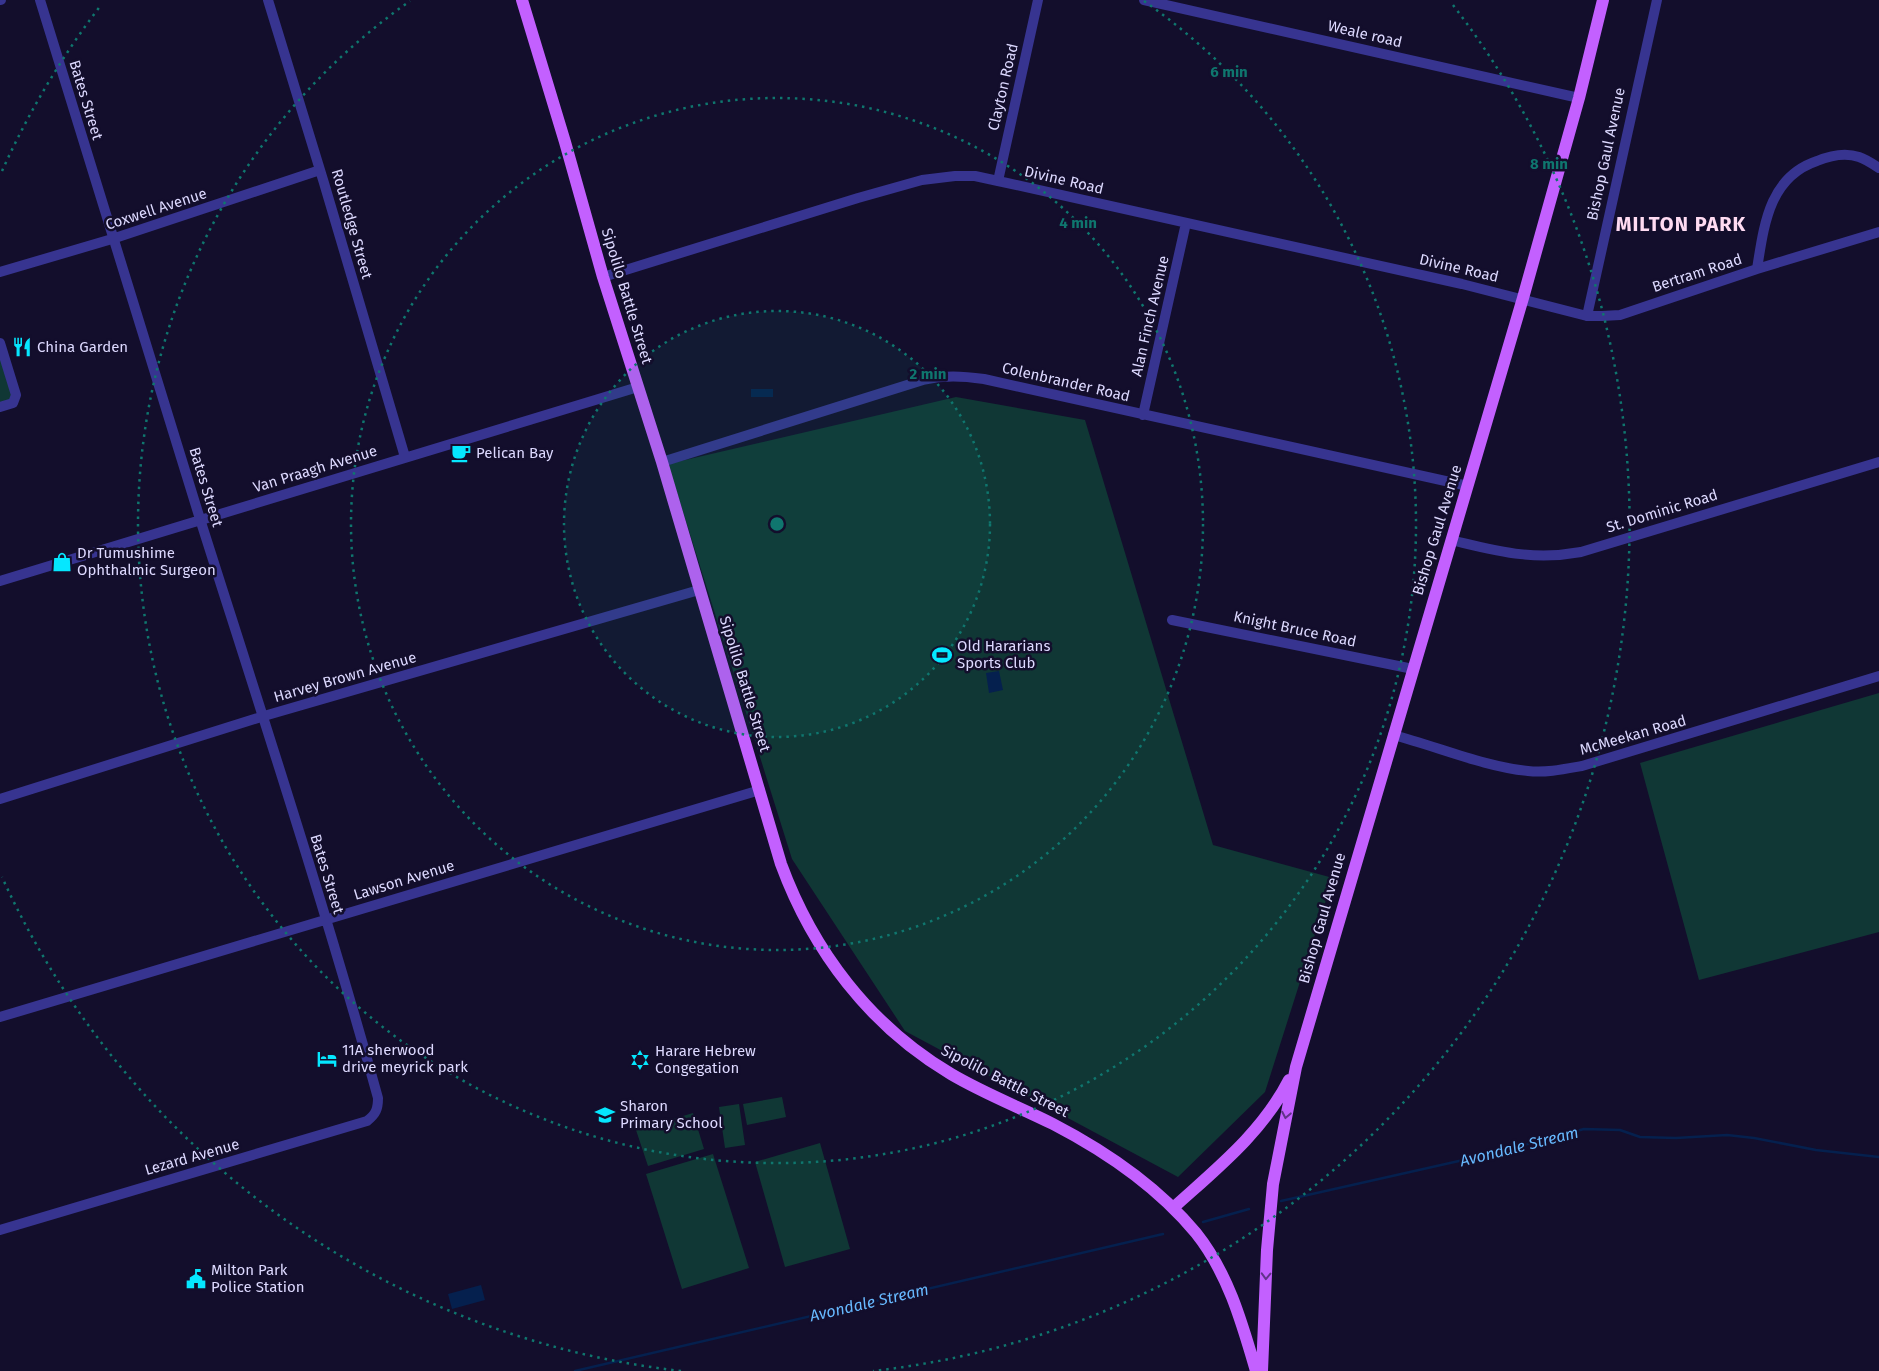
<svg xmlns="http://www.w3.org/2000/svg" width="1879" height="1371" viewBox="0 0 1879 1371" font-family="'Fira Sans',sans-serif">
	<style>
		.green { fill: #103735 }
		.water { fill: #05204e }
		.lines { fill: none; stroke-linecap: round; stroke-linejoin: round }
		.stream { stroke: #05204e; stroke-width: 2.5 }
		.minor { stroke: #373490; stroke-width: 10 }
		.major { stroke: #c360ff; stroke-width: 12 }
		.oneway { stroke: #62338b }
		.ring { fill: none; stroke: #0f766e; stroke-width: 2.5; stroke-dasharray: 2.5 5 }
		.labels { text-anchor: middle; stroke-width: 5; stroke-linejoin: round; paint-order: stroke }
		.street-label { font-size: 15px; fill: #ddd9ff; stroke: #130e2c }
		.poi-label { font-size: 15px; fill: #ddd9ff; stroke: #130e2c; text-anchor: start }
		.water-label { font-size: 16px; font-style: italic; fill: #67b9ff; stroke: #130e2c }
		.district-label { font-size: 20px; font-weight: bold; letter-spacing: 1px; fill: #ffdbf2; stroke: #130e2c }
		.centre { fill: #0f766e; stroke: #130e2c; stroke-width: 2.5 }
		.ring-label { font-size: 15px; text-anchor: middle; font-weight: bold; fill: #0f766e; stroke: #130e2c; stroke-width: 5; stroke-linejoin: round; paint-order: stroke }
	</style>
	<rect width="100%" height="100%" fill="#130e2c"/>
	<path class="green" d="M0,347L16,399L0,403Z
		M956,397L1085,420L1213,845L1333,878L1265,1092L1178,1177L905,1031L792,859L668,464Z
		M1879,693V932L1699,980L1640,763Z
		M782,1097L786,1117L747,1125L743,1104Z
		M739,1104L745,1145L725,1148L719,1107Z
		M693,1113L704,1149L648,1166L636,1130Z
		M820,1143L850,1249L785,1267L755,1162Z
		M713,1154L749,1268L682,1289L646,1174Z"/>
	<path class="water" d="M751,389H773V397H751Z
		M999,671L1003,690L989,693L986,673Z
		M481,1285L485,1300L452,1309L448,1294Z"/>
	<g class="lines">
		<path class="stream" d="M1281,1201L1490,1154L1584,1129L1620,1130L1640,1137L1676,1138L1727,1135L1754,1138L1816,1150L1879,1157
			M1203,1222L1249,1209
			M575,1371L1163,1234"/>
		<path class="minor" d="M0,0H1
			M268,0L324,183L405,457
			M1144,0L1579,98
			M998,181L1038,0
			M1757,269C1764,225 1769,177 1817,161C1829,156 1845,152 1859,157C1865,159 1873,164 1879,168
			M0,272L112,239L320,170
			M603,277L858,198L922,180L955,176H975L998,181L1462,284L1587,316H1602L1620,315L1757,269L1879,232
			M1587,316L1657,0
			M0,343L16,395L13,403L0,407
			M1143,415L1186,223
			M662,462L923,380C944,375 962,376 984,379L1468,486
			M1451,540C1498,551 1532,561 1581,552L1879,462
			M0,581L638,387
			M1172,620L1413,669
			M1393,735C1436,746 1485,767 1528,771C1546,773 1565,769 1582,766L1879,676
			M0,799L264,716L699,590
			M0,1017L760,790
			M0,1230L367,1121C376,1114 378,1109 378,1098C324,903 261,711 200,519C145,346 92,173 40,0"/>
		<path class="major" d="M522,0L565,142L603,277L662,462L781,864C813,951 870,1026 951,1074C983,1093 1019,1107 1053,1124C1107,1152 1157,1186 1196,1233C1228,1273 1242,1323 1256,1371
			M1173,1208C1216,1169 1262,1133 1289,1080
			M1262,1371L1267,1250L1273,1184L1296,1067L1523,298L1579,98L1603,0"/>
	</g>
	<defs><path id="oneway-chevron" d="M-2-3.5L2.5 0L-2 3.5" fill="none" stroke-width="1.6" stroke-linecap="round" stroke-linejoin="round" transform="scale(1.25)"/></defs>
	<g class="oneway">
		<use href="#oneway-chevron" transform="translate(1286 1115) rotate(101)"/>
		<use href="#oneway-chevron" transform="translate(1266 1276) rotate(92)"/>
	</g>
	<circle cx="777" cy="524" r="213" fill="#0f766e" fill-opacity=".12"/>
	<g class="ring">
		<circle cx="777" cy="524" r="213"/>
		<circle cx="777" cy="524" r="426"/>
		<path d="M1144 1A639 639 0 1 1 410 1"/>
		<path d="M681 1371A852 852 0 0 1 2 877M2 171A852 852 0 0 1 101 5M1453 5A852 852 0 0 1 873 1371"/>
	</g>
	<defs>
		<symbol id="restaurant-bare" viewBox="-9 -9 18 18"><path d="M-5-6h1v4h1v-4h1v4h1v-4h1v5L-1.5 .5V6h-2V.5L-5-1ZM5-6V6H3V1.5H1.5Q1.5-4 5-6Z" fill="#05e7ff" stroke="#130e2c" stroke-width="2.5" paint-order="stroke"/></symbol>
		<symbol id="cafe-bare" viewBox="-9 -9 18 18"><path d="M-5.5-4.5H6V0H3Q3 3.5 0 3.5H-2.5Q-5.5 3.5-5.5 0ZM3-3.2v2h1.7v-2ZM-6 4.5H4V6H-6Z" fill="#05e7ff" stroke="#130e2c" stroke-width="2.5" paint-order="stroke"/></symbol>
		<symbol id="shop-bare" viewBox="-9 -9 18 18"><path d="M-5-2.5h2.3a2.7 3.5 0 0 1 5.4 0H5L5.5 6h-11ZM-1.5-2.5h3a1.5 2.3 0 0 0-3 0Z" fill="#05e7ff" stroke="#130e2c" stroke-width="2.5" paint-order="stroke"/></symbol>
		<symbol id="stadium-bare" viewBox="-9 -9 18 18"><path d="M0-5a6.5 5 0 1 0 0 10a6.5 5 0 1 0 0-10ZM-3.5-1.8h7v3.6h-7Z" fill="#05e7ff" stroke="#130e2c" stroke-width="2.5" paint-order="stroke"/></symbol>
		<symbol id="hotel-bare" viewBox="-9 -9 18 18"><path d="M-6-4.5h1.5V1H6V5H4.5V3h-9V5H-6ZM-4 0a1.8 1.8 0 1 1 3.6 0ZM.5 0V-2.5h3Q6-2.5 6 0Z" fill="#05e7ff" stroke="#130e2c" stroke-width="2.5" paint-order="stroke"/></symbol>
		<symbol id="synagogue-bare" viewBox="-9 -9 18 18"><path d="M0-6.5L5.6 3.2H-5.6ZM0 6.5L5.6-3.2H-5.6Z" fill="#05e7ff" stroke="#130e2c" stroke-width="2.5" paint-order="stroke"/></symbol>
		<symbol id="school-bare" viewBox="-9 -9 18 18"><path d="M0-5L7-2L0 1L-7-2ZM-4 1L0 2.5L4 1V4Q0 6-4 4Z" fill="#05e7ff" stroke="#130e2c" stroke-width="2.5" paint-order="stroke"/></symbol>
		<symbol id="civic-bare" viewBox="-9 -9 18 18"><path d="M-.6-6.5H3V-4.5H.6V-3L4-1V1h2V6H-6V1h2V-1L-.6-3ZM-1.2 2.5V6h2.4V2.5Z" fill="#05e7ff" stroke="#130e2c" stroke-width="2.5" paint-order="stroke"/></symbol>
	</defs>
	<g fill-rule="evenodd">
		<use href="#restaurant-bare" x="8" y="333" width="28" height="28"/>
		<use href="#cafe-bare" x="447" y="439" width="28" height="28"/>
		<use href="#shop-bare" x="48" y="548" width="28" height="28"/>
		<use href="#stadium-bare" x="928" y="641" width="28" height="28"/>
		<use href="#hotel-bare" x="313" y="1045" width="28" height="28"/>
		<use href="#synagogue-bare" x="626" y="1046" width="28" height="28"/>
		<use href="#school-bare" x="591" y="1101" width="28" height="28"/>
		<use href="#civic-bare" x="182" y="1265" width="28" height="28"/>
	</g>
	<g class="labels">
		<g class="street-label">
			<text transform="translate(1365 34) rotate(13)" y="5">Weale road</text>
			<text transform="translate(1003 87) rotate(-77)" y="5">Clayton Road</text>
			<text transform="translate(86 100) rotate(73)" y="5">Bates Street</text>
			<text transform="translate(1606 154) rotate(-78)" y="5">Bishop Gaul Avenue</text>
			<text transform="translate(1064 180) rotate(13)" y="5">Divine Road</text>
			<text transform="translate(156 209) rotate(-18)" y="5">Coxwell Avenue</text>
			<text transform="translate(352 224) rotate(74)" y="5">Routledge Street</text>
			<text transform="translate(1459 268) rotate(13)" y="5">Divine Road</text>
			<text transform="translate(1697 273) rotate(-18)" y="5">Bertram Road</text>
			<text transform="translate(627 296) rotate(73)" y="5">Sipolilo Battle Street</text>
			<text transform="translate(1150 316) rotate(-77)" y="5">Alan Finch Avenue</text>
			<text transform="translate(1066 382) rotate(13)" y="5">Colenbrander Road</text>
			<text transform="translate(315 469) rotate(-17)" y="5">Van Praagh Avenue</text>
			<text transform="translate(206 487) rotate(73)" y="5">Bates Street</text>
			<text transform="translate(1662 511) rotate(-17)" y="5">St. Dominic Road</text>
			<text transform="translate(1437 530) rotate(-73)" y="5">Bishop Gaul Avenue</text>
			<text transform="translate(1295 629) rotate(12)" y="5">Knight Bruce Road</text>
			<text transform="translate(345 677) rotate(-16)" y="5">Harvey Brown Avenue</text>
			<text transform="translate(745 684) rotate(73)" y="5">Sipolilo Battle Street</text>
			<text transform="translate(1633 735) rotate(-16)" y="5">McMeekan Road</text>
			<text transform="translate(327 874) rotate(73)" y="5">Bates Street</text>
			<text transform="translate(404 880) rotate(-17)" y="5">Lawson Avenue</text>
			<text transform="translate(1322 918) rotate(-74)" y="5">Bishop Gaul Avenue</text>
			<text transform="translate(1005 1081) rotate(27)" y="5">Sipolilo Battle Street</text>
			<text transform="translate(192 1157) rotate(-16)" y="5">Lezard Avenue</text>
		</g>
		<g class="poi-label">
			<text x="37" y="352">China Garden</text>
			<text x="476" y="458">Pelican Bay</text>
			<text x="77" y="558">Dr Tumushime<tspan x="77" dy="17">Ophthalmic Surgeon</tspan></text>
			<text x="957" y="651">Old Hararians<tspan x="957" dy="17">Sports Club</tspan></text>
			<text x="342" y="1055">11A sherwood<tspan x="342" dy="17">drive meyrick park</tspan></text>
			<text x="655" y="1056">Harare Hebrew<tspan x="655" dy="17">Congegation</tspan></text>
			<text x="620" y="1111">Sharon<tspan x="620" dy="17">Primary School</tspan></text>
			<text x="211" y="1275">Milton Park<tspan x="211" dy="17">Police Station</tspan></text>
		</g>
		<g class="water-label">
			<text transform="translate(1519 1146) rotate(-14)" y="6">Avondale Stream</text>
			<text transform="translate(869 1302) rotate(-13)" y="6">Avondale Stream</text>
		</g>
		<g class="district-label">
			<text x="1681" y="231">MILTON PARK</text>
		</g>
	</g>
	<circle cx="777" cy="524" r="8" class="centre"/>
	<g class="ring-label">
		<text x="1229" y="77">6 min</text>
		<text x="1549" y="169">8 min</text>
		<text x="1078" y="228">4 min</text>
		<text x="928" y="379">2 min</text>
	</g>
</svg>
